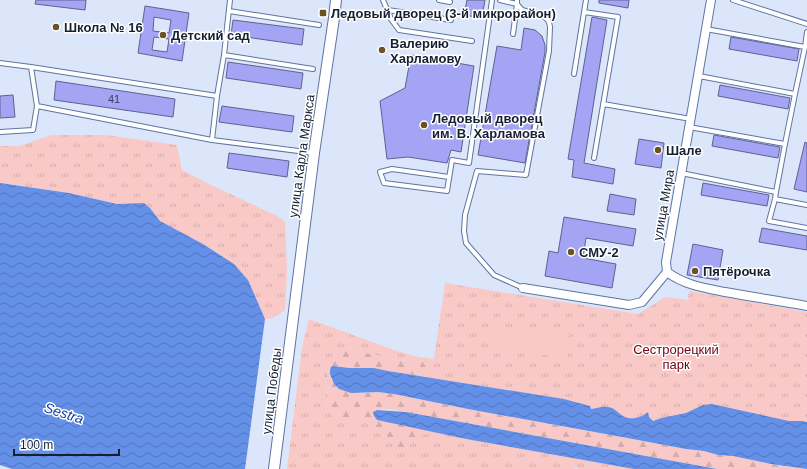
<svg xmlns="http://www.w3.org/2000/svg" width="807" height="469" viewBox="0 0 807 469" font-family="Arial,sans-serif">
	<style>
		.grass { fill: url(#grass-tufts) }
		.forest { fill: url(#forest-firs) }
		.garden { fill: #f8c9c6 }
		.water { fill: url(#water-waves) }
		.building { fill: #a3a4f3; stroke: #606191; fill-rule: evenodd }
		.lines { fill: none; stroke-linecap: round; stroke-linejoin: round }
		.service-casing { stroke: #5d75a2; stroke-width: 6 }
		.minor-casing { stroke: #5d75a2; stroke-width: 10 }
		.tertiary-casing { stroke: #5d75a2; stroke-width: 12 }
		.service { stroke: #fff; stroke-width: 4 }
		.minor { stroke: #fff; stroke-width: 8 }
		.tertiary { stroke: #fff; stroke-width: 10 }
		.poi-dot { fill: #6b5323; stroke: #fff; stroke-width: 1.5 }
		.labels { text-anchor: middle; stroke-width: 3; stroke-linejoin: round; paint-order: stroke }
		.number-label { font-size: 11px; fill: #394162 }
		.poi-label { font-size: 13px; font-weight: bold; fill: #162032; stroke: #fff; text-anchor: start }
		.street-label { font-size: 13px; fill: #162032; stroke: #fff }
		.park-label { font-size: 13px; fill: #6f0314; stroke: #fff }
		.water-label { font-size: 14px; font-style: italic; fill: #0d3ca0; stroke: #fff }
	</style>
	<defs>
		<pattern id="grass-tufts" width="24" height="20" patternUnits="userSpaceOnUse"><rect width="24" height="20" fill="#f8c9c6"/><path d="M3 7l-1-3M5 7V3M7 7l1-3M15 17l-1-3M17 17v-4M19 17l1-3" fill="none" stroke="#d4acab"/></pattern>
		<pattern id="forest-firs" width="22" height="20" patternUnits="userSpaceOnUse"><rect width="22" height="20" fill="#f8c9c6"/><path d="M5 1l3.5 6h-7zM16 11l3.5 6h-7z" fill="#d4acab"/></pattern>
		<pattern id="water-waves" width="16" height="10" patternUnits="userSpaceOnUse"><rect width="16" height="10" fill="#6490e8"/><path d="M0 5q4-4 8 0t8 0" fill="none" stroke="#5175bd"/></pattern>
	</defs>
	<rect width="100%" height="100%" fill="#dbe6fb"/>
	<path class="grass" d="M51,135H106L177,145L182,170L211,185L275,215L285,221L287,274L285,310C279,314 272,320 265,319L248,280L234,264L203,244L160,221L150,208L144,203L117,204L69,193L0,183V146H20Z
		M445,283L638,314L665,297L688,300L689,291L807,312V422L802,421H789L703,405L686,413L661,418L653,421L649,417L648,413C641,417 631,421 624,417C620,414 617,410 613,409C609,408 604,407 600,407C597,407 594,409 591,409L590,406L563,399L432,378L423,362L385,359L379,356L349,349L336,353L330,359L324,370L328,397L327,406L340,419H355L365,420L375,426L380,433L407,448L412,442L420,436L431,431L466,439L634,469H580L576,468L573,469H287L302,347L309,319L397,351L419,357L434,359Z"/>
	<path class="forest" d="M349,349L379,356L385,359L423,362L432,378L388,371L374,368H349L336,366L331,367C328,375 333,383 338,389L361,393L378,392L394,394L468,409L622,437L686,449L704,451L718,455L733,456L771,464L804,469H717L406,412C397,411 381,406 373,412L374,416L377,420L431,431C421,436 414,440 407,448L401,449L388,442L380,433L375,426L365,420L355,419H340L330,415L327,406L328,397L324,370L330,359L336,353Z"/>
	<path class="garden" d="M494,325L569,334L567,358L492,348Z"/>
	<path class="water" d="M0,183L69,193L117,204L144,203L150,208L160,221L203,244L234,264L248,280L265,319L245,469H12L0,465Z
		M334,366L349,368H374L388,371L564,399L590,406L591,409C596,409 601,406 607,407C614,407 618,413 623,416C631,421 642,417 648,412L649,417L653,421L661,418L686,413L703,405L712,404L789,421H802L807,422V469L771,464L733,456L718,455L704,451L686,449L622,437L468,409L394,394L378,392L351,393L339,389L334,384L330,374V370L331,367Z
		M377,410L406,412L717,469H634L466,439L377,420L374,416L373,412Z"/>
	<path class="building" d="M36,0H86L85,10L35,4Z
		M467,0H485L482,18L464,15Z
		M599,0H629L628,8L599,3Z
		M145,6L189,13L182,61L138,53ZM154,17L171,20L169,33L153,31ZM154,37L169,39L167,52L152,50Z
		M592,17L607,20L584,163L615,169L613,184L572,177L574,160L568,159Z
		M233,20L304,29L302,45L231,35Z
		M524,28L535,30L542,36L545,45V52L525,163L478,155L497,46L521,50Z
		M731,37L799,49L797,61L729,49Z
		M411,55L474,66L461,152L451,150L447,163L408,157L387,159L380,101L405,88Z
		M228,62L303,73L301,89L226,78Z
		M56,81L175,99L173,117L54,100Z
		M720,85L790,98L788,109L718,96Z
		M13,95L15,117L0,118V96Z
		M222,106L294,116L292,132L219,122Z
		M714,135L780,147L778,158L712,146Z
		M639,139L664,143L661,168L635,164Z
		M805,142L807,143V192L794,189Z
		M229,153L289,161L287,177L227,168Z
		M703,183L769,195L767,206L701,195Z
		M610,194L636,199L634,215L607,211Z
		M564,217L636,229L633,246L586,238L583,258L616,264L612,288L545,276L549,251L558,253Z
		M762,228L807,236V250L759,242Z
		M693,244L723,250L718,280L687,275Z"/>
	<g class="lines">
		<defs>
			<path id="service" d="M383,0L391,19L399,30L472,41
				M439,0L450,2
				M500,0L517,4L513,34
				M517,0V4L522,10L541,15L546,18L549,22L550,27L549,51L526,175L477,171L465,215L464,231L466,243L494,275L523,288
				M733,0L807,24
				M388,10L451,20
				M229,11L319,25
				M584,12L618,17L594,158
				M706,29L805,47L795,94
				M805,47L807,32
				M224,55L313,69
				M0,63L31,67L37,106L33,130L0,132
				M31,67L217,96L224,55L230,0
				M574,74L586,0
				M699,76L795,94L785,144
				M603,104L691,119
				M37,106L212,140L314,153
				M689,127L785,144L776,192
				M212,140L217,96
				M681,173L776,192L775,199L769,221L807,228
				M449,177L392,169L380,172L384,183L447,191L452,160L469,163L492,0
				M775,199L807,205"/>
			<path id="minor" d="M711,0L666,262L667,272C684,285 705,288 725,292C752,297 780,301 807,306
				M523,288L629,305L642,302L667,272"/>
			<path id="tertiary" d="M274,469L314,153L334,18L336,0"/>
		</defs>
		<use href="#service" class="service-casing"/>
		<use href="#minor" class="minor-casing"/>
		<use href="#tertiary" class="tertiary-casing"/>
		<use href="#service" class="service"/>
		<use href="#minor" class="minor"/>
		<use href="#tertiary" class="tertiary"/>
	</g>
	<g class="poi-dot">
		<rect x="319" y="9" width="8" height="8" rx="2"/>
		<circle cx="56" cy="27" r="4"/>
		<circle cx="163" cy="35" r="4"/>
		<circle cx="382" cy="50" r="4"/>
		<circle cx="424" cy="125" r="4"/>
		<circle cx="658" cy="150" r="4"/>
		<circle cx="571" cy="252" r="4"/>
		<circle cx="695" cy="271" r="4"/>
	</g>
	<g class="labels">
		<g class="number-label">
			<text x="114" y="103">41</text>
		</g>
		<g class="poi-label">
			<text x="331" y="18">Ледовый дворец (3-й микрорайон)</text>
			<text x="64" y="32">Школа № 16</text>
			<text x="171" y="40">Детский сад</text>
			<text x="390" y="48">Валерию<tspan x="390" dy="15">Харламову</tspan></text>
			<text x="432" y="123">Ледовый дворец<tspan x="432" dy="15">им. В. Харламова</tspan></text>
			<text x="666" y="155">Шале</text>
			<text x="579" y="257">СМУ-2</text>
			<text x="703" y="276">Пятёрочка</text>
		</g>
		<g class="street-label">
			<text transform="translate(301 156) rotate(-82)" y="5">улица Карла Маркса</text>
			<text transform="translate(663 205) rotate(-80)" y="5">улица Мира</text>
			<text transform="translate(271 391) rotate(-83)" y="5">улица Победы</text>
		</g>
		<g class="park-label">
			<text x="676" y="354">Сестрорецкий<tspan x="676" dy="15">парк</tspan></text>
		</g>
		<g class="water-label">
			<text transform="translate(64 413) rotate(18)" y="5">Sestra</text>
		</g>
	</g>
	<path d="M14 449v6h105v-6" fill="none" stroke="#162032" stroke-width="2"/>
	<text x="20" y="449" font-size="12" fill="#162032" stroke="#ffffff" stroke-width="3" paint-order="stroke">100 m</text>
</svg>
